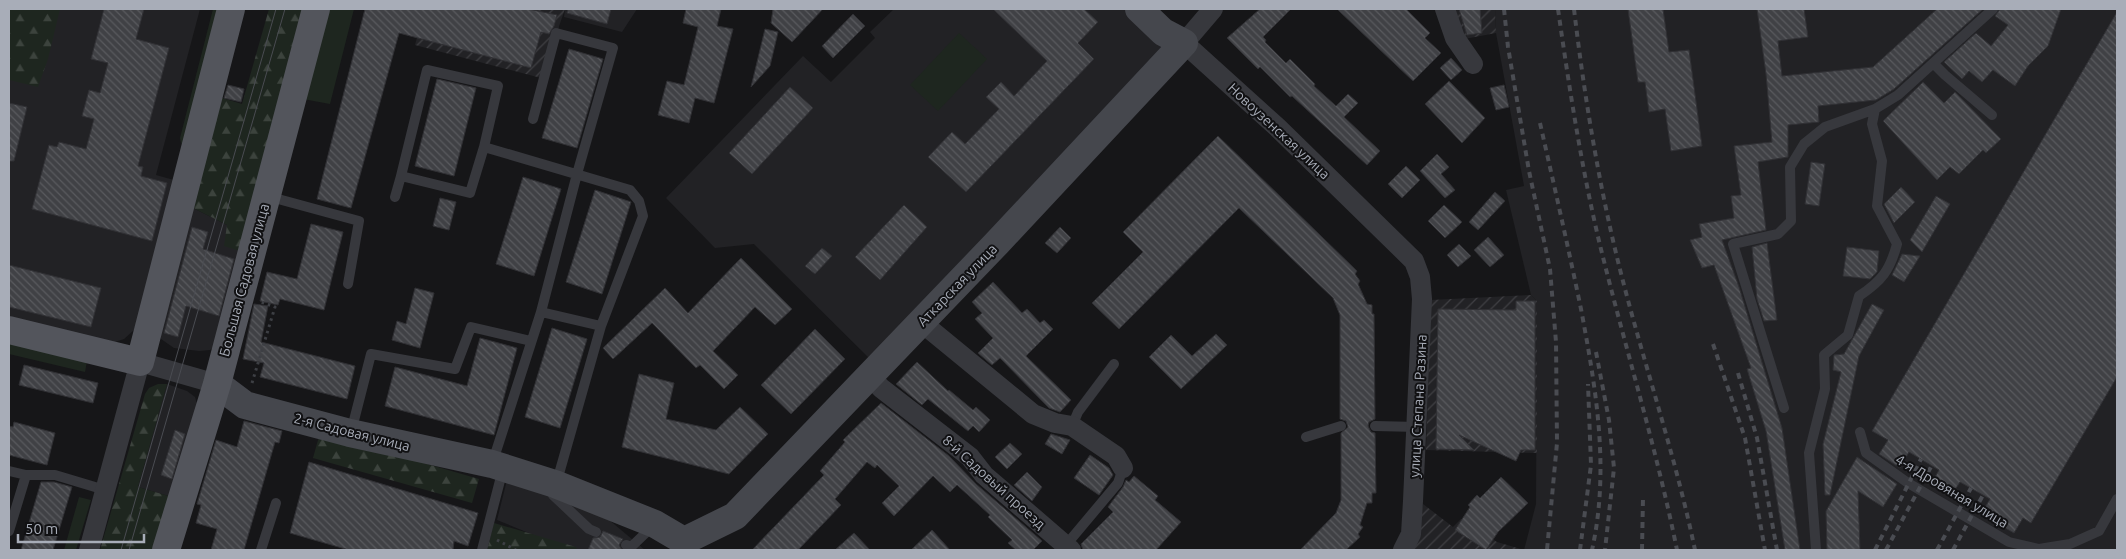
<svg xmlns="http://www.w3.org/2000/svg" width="2126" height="559" viewBox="0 0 2126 559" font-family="Ubuntu,sans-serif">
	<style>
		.built { fill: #222225 }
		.industrial { fill: url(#industrial-furrows) }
		.green { fill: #1e261f }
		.forest { fill: url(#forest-firs) }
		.building { fill: url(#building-back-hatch); stroke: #303034 }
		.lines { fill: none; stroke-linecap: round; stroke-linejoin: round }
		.path { stroke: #3d3f44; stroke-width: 3; stroke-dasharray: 2.5 4; stroke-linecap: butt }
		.service { stroke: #37383d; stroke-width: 10 }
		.minor { stroke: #37383d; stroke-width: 20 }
		.secondary { stroke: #45474d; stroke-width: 28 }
		.primary { stroke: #53555c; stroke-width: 28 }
		.tram { stroke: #4a4c52; stroke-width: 1 }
		.rail { stroke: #4a4c52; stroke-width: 4; stroke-dasharray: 6 5; stroke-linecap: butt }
		.labels { text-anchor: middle; stroke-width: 4; stroke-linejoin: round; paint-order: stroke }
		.street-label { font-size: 14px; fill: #a8adb8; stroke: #111113 }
	</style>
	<defs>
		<pattern id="industrial-furrows" width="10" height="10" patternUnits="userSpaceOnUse" patternTransform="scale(1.25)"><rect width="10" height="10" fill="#222225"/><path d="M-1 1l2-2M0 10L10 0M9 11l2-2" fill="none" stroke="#3f3f43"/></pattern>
		<pattern id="forest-firs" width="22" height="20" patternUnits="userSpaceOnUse" patternTransform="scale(1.25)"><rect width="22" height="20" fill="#1e261f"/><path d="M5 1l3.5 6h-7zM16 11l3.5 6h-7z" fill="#3c433d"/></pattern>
		<pattern id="building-back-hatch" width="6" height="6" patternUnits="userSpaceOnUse" patternTransform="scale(1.25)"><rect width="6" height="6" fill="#404145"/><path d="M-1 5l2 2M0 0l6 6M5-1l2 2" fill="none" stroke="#595a5e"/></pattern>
	</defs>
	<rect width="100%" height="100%" fill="#161618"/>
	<path class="built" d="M9,9H200L156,175L181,182L134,330L124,339L112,343L9,320Z
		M565,9H637L622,32L564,17Z
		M894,9H1130L1164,47L870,359L754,244L715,248L666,198L803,56L831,82L875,38L870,32Z
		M1495,9H2117V550H1524L1536,504L1537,301L1531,295L1506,190L1524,186L1496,33Z
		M193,208L227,225L243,252L216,346L210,350L199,351L174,348L161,339L158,331Z
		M167,384L187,391L195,397L198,407L172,497L138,487Z
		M508,476L602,514L645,550H570L497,520Z"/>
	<path class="industrial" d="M425,9H565L541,78L415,45Z
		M1448,9H1495L1496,33L1459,40Z
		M1531,295L1537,301V453L1426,450L1431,300Z
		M1423,504L1453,527L1461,519L1497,542L1524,550H1412Z"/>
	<path class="green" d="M213,9H226L185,146L181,143L180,138Z
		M326,9H354L330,104L303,99Z
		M959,33L987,59L938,111L910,85Z
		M9,341L87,361L85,372L9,354Z
		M79,497L91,500L76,550H64Z"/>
	<path class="forest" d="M9,9H60L48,59L38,87L9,80Z
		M269,9H307L243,252L224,246L227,225L193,208L222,98L242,104Z
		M158,384H167L138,487L172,497L156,550H100L145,394L149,388Z
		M320,433L479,479L472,503L313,458Z
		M494,523L576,547L577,550H487Z"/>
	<path class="building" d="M104,9H144L136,39L169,48L138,166L143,167L141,176L167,183L152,241L32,209L49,145L57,147L59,142L86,149L94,119L82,116L89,90L100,93L108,63L91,59Z
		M365,9H528L557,15L554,26L549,34L541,32L531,68L399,33L351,208L317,199Z
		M568,9H611L607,24L567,13Z
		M686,9H721L717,26L733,29L714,103L695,98L689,123L658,115L667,81L684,85L698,27L683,23Z
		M773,9H823L792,42L771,23Z
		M993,9H1084L1098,22L1078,43L1094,59L966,192L928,157L952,132L965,144L999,109L986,97L1001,82L1014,96L1047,61Z
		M1260,9H1291L1263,37L1266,40L1265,42L1286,63L1290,59L1315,84L1314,86L1336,106L1348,94L1358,103L1344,117L1380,151L1367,165L1292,96L1290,97L1260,67L1258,69L1227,38Z
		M1337,9H1406L1430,33L1425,38L1441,53L1413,81Z
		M1459,9H1480L1482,33L1467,35Z
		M1628,9H1663L1669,52L1689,50L1702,146L1671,151L1665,109L1649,112L1645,82H1638Z
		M1757,9H1804L1808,37L1778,41L1782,76L1873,67L1937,9H1983L1894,89L1876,100L1818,106L1819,122L1788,125V157L1758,162L1766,230L1722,240L1739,287L1782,428L1800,550H1785L1766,431L1747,369L1751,368L1714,265L1702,268L1690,240L1702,237L1699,224L1734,218L1731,196L1741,195L1734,146L1772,142L1766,74Z
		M2000,9H2061L2048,46L2028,66L2015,86L1993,70L1982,82L1969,71L1962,79L1944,62L1976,33L1991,46L2008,25L1995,16Z
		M2117,12V377L2031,523L2023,518L2014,533L1981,514L1990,499L1960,482L1951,496L1931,484L1939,470L1909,452L1900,468L1879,454L1888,440L1872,431Z
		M853,14L865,26L833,58L822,46Z
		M765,29L778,32L770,66L751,87Z
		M569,49L603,59L577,148L542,138Z
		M1451,58L1462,70L1451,80L1440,68Z
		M437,79L476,88L454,176L415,166Z
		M1449,81L1485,118L1462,143L1425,104Z
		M1923,82L1944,103L1955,92L2001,139L1986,153L1983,150L1959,174L1950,167L1937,180L1883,121Z
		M228,85L244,89L241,102L224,98Z
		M1504,85L1509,107L1496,110L1490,88Z
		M790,87L813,108L752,174L729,153Z
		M9,103L27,107L14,161H9Z
		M1218,136L1357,271L1355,274L1360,281L1358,284L1367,304L1372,305V314H1374L1375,419L1369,422L1368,426L1371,432L1375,433L1376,493H1372V503H1367L1360,525L1363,527L1358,534L1360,537L1346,550H1300L1336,513L1341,500V433L1348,427L1346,421L1340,419V315L1333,298L1239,208L1119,329L1092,303L1143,252L1123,232Z
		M1437,154L1449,167L1441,174L1455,190L1445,198L1420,171Z
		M1811,162L1825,164L1819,206L1805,204Z
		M1406,166L1420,180L1402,198L1388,184Z
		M523,177L561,189L534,276L496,264Z
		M1901,187L1915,202L1894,223L1884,204Z
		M595,190L631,202L602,294L566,282Z
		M1495,192L1505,201L1478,230L1469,222Z
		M1936,196L1950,204L1922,252L1910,240Z
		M440,198L456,202L449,230L433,226Z
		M904,205L927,227L880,280L855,257Z
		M1444,205L1462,222L1445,238L1428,221Z
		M311,224L343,232L324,310L280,299L278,305L260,301L267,272L297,279Z
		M192,227L208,232L203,249L234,259L219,316L186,306L178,337L164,333Z
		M1060,227L1071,238L1057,253L1045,243Z
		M1488,237L1504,255L1490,267L1474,250Z
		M1767,243L1777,320L1764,321L1757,299L1752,247Z
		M1459,244L1471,256L1458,267L1447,255Z
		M1847,247L1879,251L1877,272L1870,279L1843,276Z
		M822,248L832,256L815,274L805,266Z
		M1902,254L1920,256L1904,282L1892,275Z
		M741,258L792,309L775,325L755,307L713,351L738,375L724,389L700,365L696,368L652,323L613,359L603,348L665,288L688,313Z
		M9,265L101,288L91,327L9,307Z
		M993,282L1022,313L1027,309L1040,323L1044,320L1053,329L1026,356L1071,400L1060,412L1049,408L1000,358L992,365L978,353L993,338L975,319L982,313L972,302Z
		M415,288L434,293L420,348L392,340L397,321L406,324Z
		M1516,301H1535V450H1521L1516,461L1459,435L1474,450L1436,449L1438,309L1516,310Z
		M254,304L268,306L261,342L355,366L347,399L260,377L264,363L243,359Z
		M1872,304L1884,310L1859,356L1830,495H1825L1823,444L1841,372L1833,370L1834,355L1844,354Z
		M552,328L587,339L560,428L525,417Z
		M815,329L845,359L791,414L761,385Z
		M1216,334L1227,345L1181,389L1149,357L1171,335L1192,356Z
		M480,338L517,348L494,435L385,406L395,367L467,386Z
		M917,362L948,391L949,390L973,410L976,407L990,420L979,432L973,426L968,431L928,399L922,405L896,384Z
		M24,365L98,383L93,403L19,385Z
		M639,374L674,383L666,419L716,430L740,407L768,434L729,474L622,447Z
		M881,403L949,456L976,484L1042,541L1033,550H1016L1008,543L1012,540L988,517L990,515L957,485L950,492L933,476L894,516L882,503L899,486L877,465L875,468L867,462L835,499L841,505L798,550H752L824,475L820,471L845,442L843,440Z
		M244,421L282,431L279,443L275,442L244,550H211L217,529L196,523L201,505L197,504L216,440L237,447Z
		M14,422L55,433L47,465L9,455V426L13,427Z
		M175,430L185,434L172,479L161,475Z
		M1051,434L1070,440L1062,454L1045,444Z
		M1010,443L1022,454L1007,469L995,457Z
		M1090,455L1109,468L1113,475L1099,495L1074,478Z
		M1857,457L1897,484L1883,507L1858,491L1860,550H1827L1826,511Z
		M309,462L478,513L468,546L454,541L453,550H349L290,533Z
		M1027,472L1042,487L1032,501L1014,485Z
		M1134,476L1158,496L1155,500L1181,522L1156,550H1083L1081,544L1113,512L1108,507L1123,487L1126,480L1129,482Z
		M1501,477L1528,503L1498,532L1486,550L1455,530L1470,507L1468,505L1477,495L1480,498Z
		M41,482H54L72,487L53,550H21Z
		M932,530L950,550H911Z
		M603,531L623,539L619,545L622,550H588L593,538L600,537Z
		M854,533L870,550H835Z"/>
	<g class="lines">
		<path class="path" d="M252,383L275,307L261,302
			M497,540L516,550"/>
		<path class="service" d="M1934,64L1945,75L1992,115
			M484,147L470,193L401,176L427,70L498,86L484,147L630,190L639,201L643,216L601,326L553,495L589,529L596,532
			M267,196L359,221L348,284
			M395,197L401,176
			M541,312L601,326
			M1784,408L1733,244L1778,234L1791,221L1790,167L1804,144L1825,127L1875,109L1898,95L1993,9
			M1072,426L1078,412L1114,364
			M1375,426L1418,427
			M351,432L371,354L455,369L471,327L531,341
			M1860,432L1866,453L1908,483L2009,542L2039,549L2070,544L2099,531L2117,499
			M1306,437L1341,426
			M492,464L541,312L577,174L613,48L556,33L533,119
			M9,471L26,475
			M9,531L26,475H55L105,490
			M626,545L631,547L653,526
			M1066,545L1118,483L1123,468
			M261,550L276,503
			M482,550L503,469
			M1816,550L1809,453L1825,389L1824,355L1848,335L1859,296C1882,281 1890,270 1897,244L1877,206L1882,161L1872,124L1875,109"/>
		<path class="minor" d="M1213,9L1184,43L1277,127L1414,261L1420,277L1422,299L1413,501L1411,534L1403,550
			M1445,9L1455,38L1473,64
			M921,322L1033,414L1055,423L1072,426L1116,456L1123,468
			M870,376L881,388L970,457L984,475L1071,550
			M89,550L140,362L217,384"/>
		<path class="secondary" d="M217,384L245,405L350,433L492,464L555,484L655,524L684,541L735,516L997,243L1184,43L1163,32L1139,9"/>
		<path class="primary" d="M9,330L140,362L231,9
			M166,550L217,384L316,9"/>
		<path class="tram" d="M121,550L276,9
			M129,550L285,9"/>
		<path class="rail" d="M1504,9L1508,47L1529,171L1550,269L1556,342L1557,443L1547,550
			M1558,9C1569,86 1581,165 1599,241C1624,344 1656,446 1677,550
			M1574,9C1583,85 1595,161 1612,236C1636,342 1673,444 1695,550
			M1540,123C1554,185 1568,246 1581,309C1596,389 1610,469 1592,550
			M1713,344L1745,438L1765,550
			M1596,352L1609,420L1614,468L1605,550
			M1738,373L1757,438L1777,550
			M1580,550L1591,465L1588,384
			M1642,550L1643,498
			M1875,550L1921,459
			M1886,550L1932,465
			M1937,550L1971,488
			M1953,550L1983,495"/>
	</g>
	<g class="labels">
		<g class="street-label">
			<text transform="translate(1279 131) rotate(43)" y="5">Новоузенская улица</text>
			<text transform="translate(244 280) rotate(-75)" y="5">Большая Садовая улица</text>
			<text transform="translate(957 285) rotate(-46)" y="5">Аткарская улица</text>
			<text transform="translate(1418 406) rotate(-87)" y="5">улица Степана Разина</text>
			<text transform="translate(352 432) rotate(14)" y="5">2-я Садовая улица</text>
			<text transform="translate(994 482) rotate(42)" y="5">8-й Садовый проезд</text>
			<text transform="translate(1952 491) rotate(31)" y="5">4-я Дровяная улица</text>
		</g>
	</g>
	<rect width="2126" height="559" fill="none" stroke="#a8adb8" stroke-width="20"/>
	<path d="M18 534v8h126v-8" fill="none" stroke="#a8adb8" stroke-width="2.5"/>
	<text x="25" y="534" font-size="15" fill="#a8adb8" stroke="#111113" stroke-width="4" paint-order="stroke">50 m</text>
</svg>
